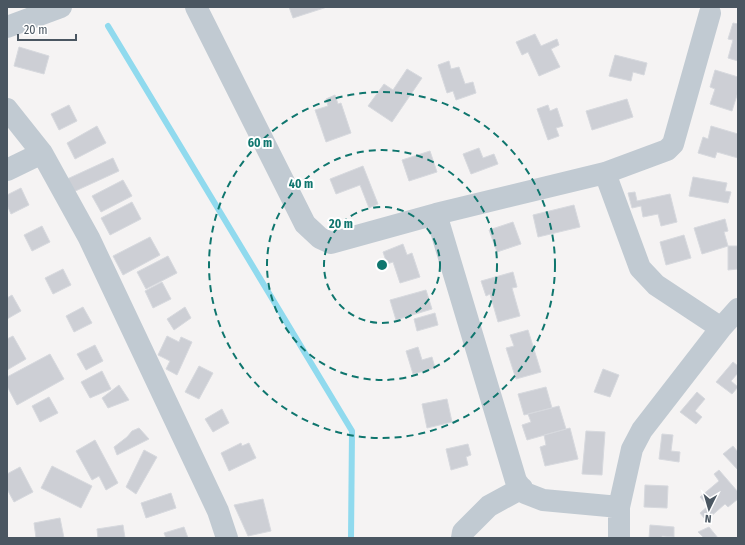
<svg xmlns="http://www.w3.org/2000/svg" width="745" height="545" viewBox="0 0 745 545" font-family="'Fira Sans Condensed',sans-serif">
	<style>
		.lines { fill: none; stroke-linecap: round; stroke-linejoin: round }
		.stream { stroke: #90daee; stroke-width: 6 }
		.building { fill: #cdcfd5; stroke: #d7d9de }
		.street { stroke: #c1cad2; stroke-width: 22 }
		.ring { fill: none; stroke: #0f766e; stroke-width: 2; stroke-dasharray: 7 5 }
		.centre { fill: #0f766e; stroke: #fff; stroke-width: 2 }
		.ring-label { font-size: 12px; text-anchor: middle; font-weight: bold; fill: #0f766e; stroke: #fff; stroke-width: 4; stroke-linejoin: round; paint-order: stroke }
	</style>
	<rect width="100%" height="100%" fill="#f5f3f3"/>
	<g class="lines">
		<path class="stream" d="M108,26L352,431L351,538"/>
	</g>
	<path class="building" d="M289,7H327L293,18Z
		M733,23L738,24V61L728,58L733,40L728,39Z
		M535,34L541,46L557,39L559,45L551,49L560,67L539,76L528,52L522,55L516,42Z
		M19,47L49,56L44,74L14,66Z
		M615,55L647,63L644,75L633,72L631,81L609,76Z
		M449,61L451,69L459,67L465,84L473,82L476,93L456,100L453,91L447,93L438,65Z
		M407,69L422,78L392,122L368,106L384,84L393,90Z
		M715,70L738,77V92L732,111L710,104L715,89L710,87Z
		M335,95L338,104L341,103L351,133L326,142L315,110L328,106L326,99Z
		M627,99L633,117L592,130L586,111Z
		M69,105L77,121L59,130L51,114Z
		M548,105L550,111L557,108L563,126L556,128L559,136L548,140L537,109Z
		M97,126L106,143L75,159L67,143Z
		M711,126L738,134V158L717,152L715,158L698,153L703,137L708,139Z
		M479,148L483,158L494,154L498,164L471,174L463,154Z
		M430,151L437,172L409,181L402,160Z
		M113,158L119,171L71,193L65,180Z
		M363,166L378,204L369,208L360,185L336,194L330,179Z
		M693,177L727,183L725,191L731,192L728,203L689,196Z
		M123,180L132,196L101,212L92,196Z
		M21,188L29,205L11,214L7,205V195Z
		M635,192L637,201L670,194L677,222L661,226L658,214L643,217L641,206L632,208L628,193Z
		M132,202L141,219L110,235L101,218Z
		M574,205L580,227L538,237L533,215Z
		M725,219L728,231L724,232L728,246L702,254L694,228Z
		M513,222L521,244L497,252L489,230Z
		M42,226L50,242L32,251L24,235Z
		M684,235L691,258L666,265L660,242Z
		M150,237L160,255L123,275L113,256Z
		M403,244L407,255L412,253L420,277L400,283L393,262L387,264L383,252Z
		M728,246H738V269L728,270Z
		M168,256L177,273L146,289L137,272Z
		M63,269L71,285L53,294L45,278Z
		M513,272L517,287L512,288L520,316L498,322L490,294L486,296L481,281Z
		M162,282L171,299L153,308L145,291Z
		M426,290L432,309L396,320L390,300Z
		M12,295L21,311L7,319V298Z
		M83,307L92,323L74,332L66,316Z
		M185,307L191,318L174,330L167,319Z
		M435,313L438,325L417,331L414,319Z
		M528,330L541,372L516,379L506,348L514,346L510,335Z
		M13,336L26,359L7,370V339Z
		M167,336L179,342L181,337L192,342L177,375L166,369L170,361L158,355Z
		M95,345L103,361L86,370L77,354Z
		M418,347L422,360L432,357L435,368L413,374L406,351Z
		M50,354L64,379L17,405L7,386V377Z
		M733,362L738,366V373L731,381L738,387L732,394L716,382Z
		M199,366L213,373L199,399L185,392Z
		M603,369L619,375L610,397L594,392Z
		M102,371L111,389L90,398L81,382Z
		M119,385L129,400L108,408L102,398Z
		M546,387L552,408L524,415L518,394Z
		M697,392L705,399L695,411L702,417L696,424L680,412Z
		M49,397L58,413L40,422L32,406Z
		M447,399L452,422L427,428L422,404Z
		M559,406L566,429L527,440L522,425L531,422L528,414Z
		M222,409L229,423L213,432L205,419Z
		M139,428L149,439L117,455L114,447L127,437L132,431Z
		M570,428L578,459L545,466L540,447L546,445L544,435Z
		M586,431L605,432L602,475L582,474Z
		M662,434L673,435L671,451L680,452L679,462L659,459Z
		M95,440L118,483L106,490L99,476L92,480L76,451Z
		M241,443L242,446L249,443L256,458L229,471L221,453Z
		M468,444L471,455L466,457L468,465L451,470L446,449Z
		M733,446L738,452V470L723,454Z
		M144,450L157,457L136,494L126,487Z
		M52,466L92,486L81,508L41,488Z
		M20,467L33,492L14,502L7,489V474Z
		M719,470L738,492V499L728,507L725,504L709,518L712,522L709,524L700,513L708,506L700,497L719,481L714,474Z
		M645,485L668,486L667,508L644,507Z
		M171,493L176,508L146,518L141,503Z
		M263,499L271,531L248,536L234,505Z
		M60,518L64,538H36L34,523Z
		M123,525L125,538H98L97,529Z
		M650,525L674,527V537L662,536V538H649Z
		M184,527L188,538H166L164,533Z
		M709,527L718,538H704L698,532Z"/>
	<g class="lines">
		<path class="street" d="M196,7L305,224L320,238L331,243L436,214L605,173L667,150L673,144L710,13
			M7,27L61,7
			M7,109L42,153L89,238L218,511L227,538
			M7,170L42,153
			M605,173L640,268L656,285L721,328
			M436,214L516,481L525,493L543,500L619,507
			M462,538L463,532L489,506L522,488
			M619,538V507L632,449L642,430L721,328L738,309"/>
	</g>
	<g class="ring">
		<circle cx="382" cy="265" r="58"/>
		<circle cx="382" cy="265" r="115"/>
		<circle cx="382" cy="265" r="173"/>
	</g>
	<circle cx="382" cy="265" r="6" class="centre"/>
	<g class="ring-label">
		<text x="260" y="147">60 m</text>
		<text x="301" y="188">40 m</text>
		<text x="341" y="228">20 m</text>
	</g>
	<rect width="745" height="545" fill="none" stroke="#4a5661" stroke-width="16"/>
	<g transform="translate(709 509) rotate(185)" stroke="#ffffff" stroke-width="3" paint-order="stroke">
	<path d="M0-3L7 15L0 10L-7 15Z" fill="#4a5661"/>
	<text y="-6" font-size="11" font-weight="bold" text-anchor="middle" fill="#4a5661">N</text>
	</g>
	<path d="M18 34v6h58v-6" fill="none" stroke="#4a5661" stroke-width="2"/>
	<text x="24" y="34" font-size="12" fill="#4a5661" stroke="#ffffff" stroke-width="3" paint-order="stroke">20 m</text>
</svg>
